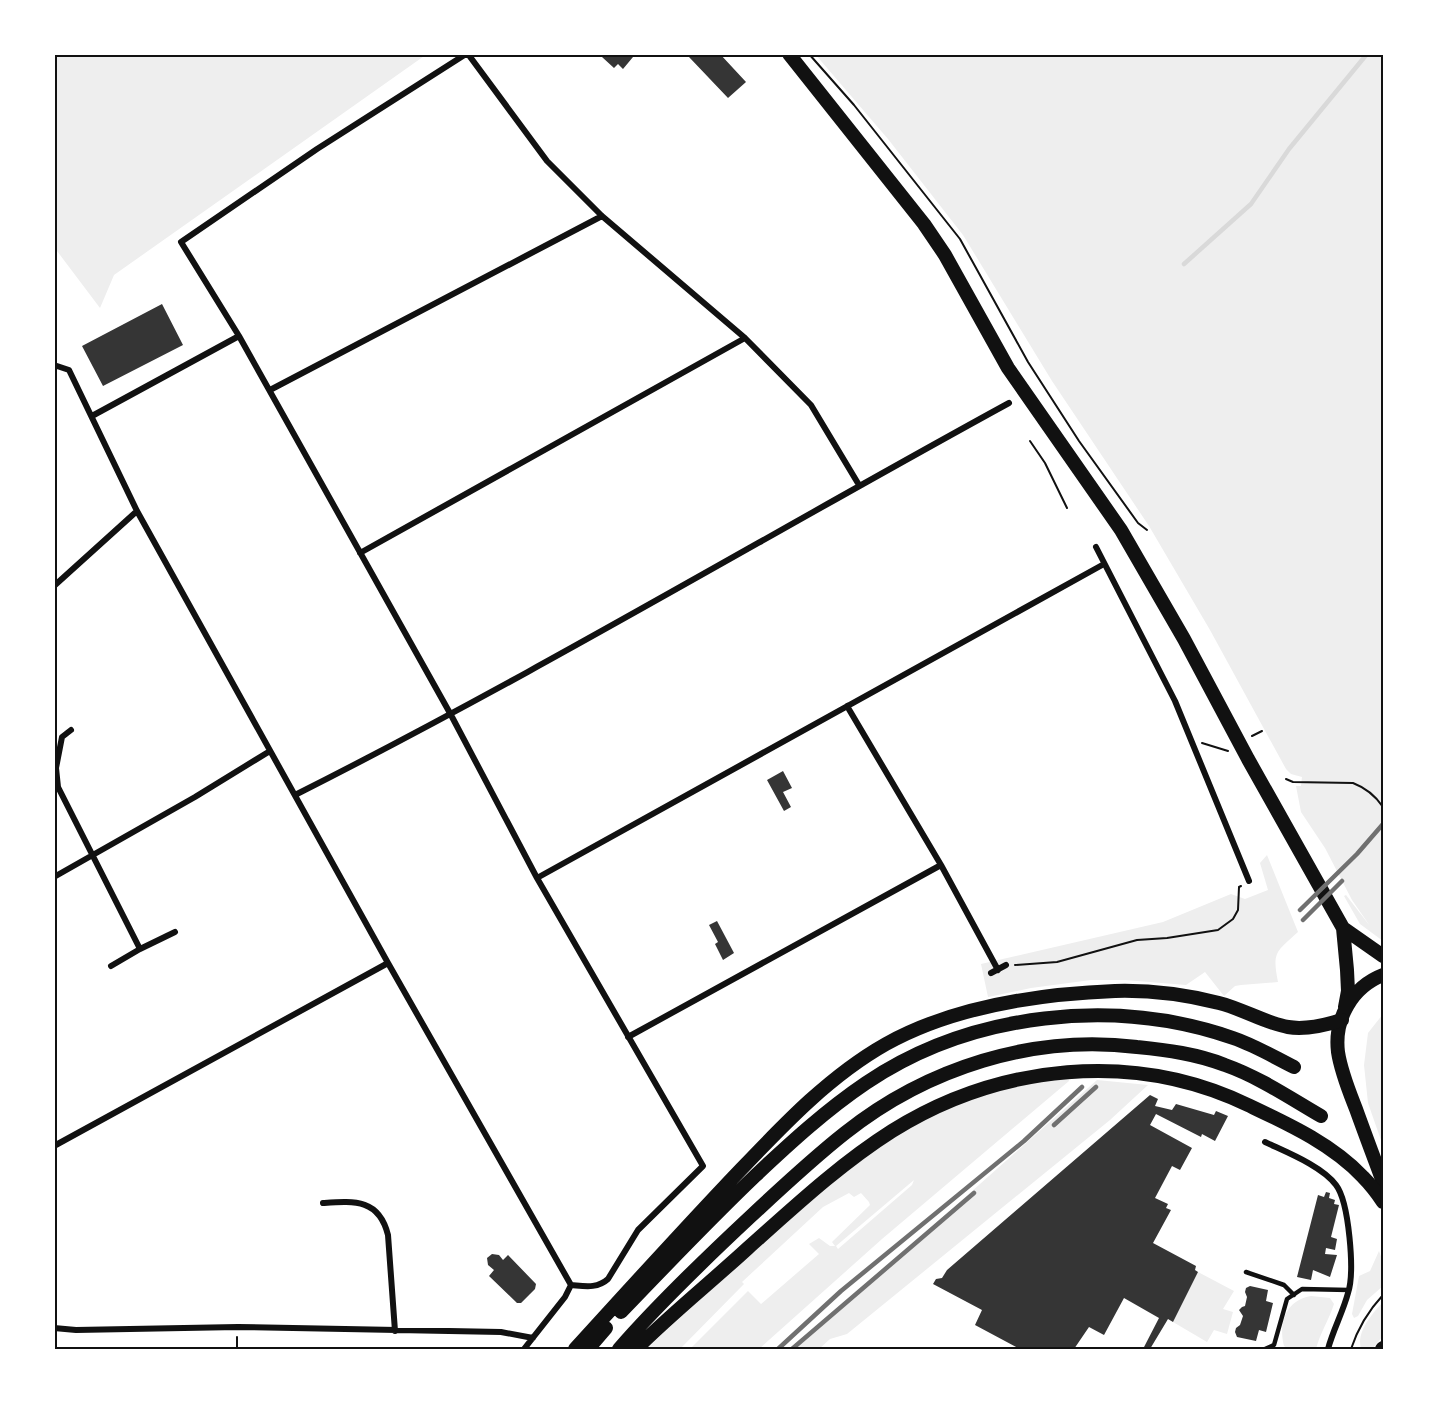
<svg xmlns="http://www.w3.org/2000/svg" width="1437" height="1403" viewBox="0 0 1437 1403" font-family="Montserrat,sans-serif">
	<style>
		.green { fill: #eee; fill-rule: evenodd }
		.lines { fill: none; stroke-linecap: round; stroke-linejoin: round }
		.stream { stroke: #d9d9d9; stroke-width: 4.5 }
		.building { fill: #353535 }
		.path { stroke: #111; stroke-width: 2 }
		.service { stroke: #111; stroke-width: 4.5 }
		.minor { stroke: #111; stroke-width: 6 }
		.primary { stroke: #111; stroke-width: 14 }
		.trunk { stroke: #111; stroke-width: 14 }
		.rail { stroke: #707070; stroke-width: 4.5 }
		.neatline { fill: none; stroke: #111; stroke-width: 2 }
	</style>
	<rect width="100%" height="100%" fill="#fff"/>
	<path class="green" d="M54,54H427L114,275L100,308L54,247Z
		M815,54H1383V941L1360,924L1344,896L1346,895L1370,926L1352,900L1325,848L1301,812L1296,786H1301L1302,777L1291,774L1286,769L1210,630L1149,526L1052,381L963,235L888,139Z
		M1267,855L1298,932C1276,952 1272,952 1278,982L1241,985L1235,986L1224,996L1205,972L1186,985L1125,980H1091L1031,988L988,997L981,964L1163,922L1231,894L1245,899L1268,890L1260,863Z
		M1383,1014V1146L1368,1103L1364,1065L1368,1033Z
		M1068,1077L1069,1081L882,1239L759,1349H690L748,1291L761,1304L819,1254L809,1244L819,1238L830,1246H835L832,1242L870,1205L869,1202L861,1193L854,1197L849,1193L823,1207L742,1282L744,1284L680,1349H646C690,1308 734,1269 779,1229C840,1175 907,1117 987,1092C1013,1085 1042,1082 1068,1077ZM914,1180L912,1185L838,1249L836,1246Z
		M1097,1080L1148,1085L1110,1120L847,1334L830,1339L819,1349H794Z
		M1379,1251L1383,1262V1286L1367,1300L1358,1316L1354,1318L1352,1314L1359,1276L1370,1271Z
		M1198,1272L1234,1291L1223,1309L1233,1312L1227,1334L1214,1330L1207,1342L1173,1322Z
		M1311,1296L1330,1298L1334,1304C1329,1320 1320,1333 1316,1349H1288L1284,1346C1278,1323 1286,1300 1311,1296Z
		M1383,1302V1336L1372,1349H1361C1356,1332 1372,1314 1383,1302Z"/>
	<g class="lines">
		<path class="stream" d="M1184,264L1251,204L1289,149L1367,54"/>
	</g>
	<path class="building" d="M605,54H630L633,57L623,69L618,64L614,68L602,57Z
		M693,54H720L746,82L728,98L689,57Z
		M162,304L183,345L103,386L82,346Z
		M783,771L792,788L783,792L791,807L784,811L767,780Z
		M717,921L734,953L723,960L715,944L718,942L709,925Z
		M1150,1095L1158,1099L1155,1106L1172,1110L1176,1104L1214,1115L1216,1111L1228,1116L1215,1141L1202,1134L1201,1137L1156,1114L1150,1125L1192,1148L1180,1170L1172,1166L1155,1198L1168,1204L1166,1208L1171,1210L1153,1243L1196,1266L1195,1270L1198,1272L1173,1322L1168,1319L1150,1349H1143L1159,1318L1124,1298L1104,1335L1089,1327L1074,1349H1020L975,1325L982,1310L933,1284L936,1279L942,1278L947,1270Z
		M1326,1192L1330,1193L1329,1198L1335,1200L1334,1204L1339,1205L1331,1237L1337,1239L1335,1250L1326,1248L1325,1254L1337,1255L1330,1277L1313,1270L1311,1280L1297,1277L1318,1195L1324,1197Z
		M492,1254L499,1255L503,1260L508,1255L536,1284L535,1289L521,1303H517L489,1276L494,1270L488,1265L487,1258Z
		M1250,1286L1268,1290L1266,1301L1273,1303L1266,1332L1259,1330L1256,1341L1237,1337L1235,1332L1236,1328L1240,1325L1243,1316L1239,1310L1242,1307L1245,1306L1247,1297L1245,1292L1246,1288Z"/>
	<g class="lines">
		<path class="path" d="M809,54L854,105L960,239L1028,362L1079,441L1138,523L1147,530
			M1030,441L1045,463L1067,508
			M1252,736L1262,731
			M1202,743L1228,751
			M1286,779L1293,782L1353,783C1366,788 1375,795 1383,807
			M1015,965L1057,962L1137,940L1167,938L1218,930L1233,919L1238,910L1239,887L1241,886
			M237,1349V1337
			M1351,1349C1358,1328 1368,1311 1383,1295"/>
		<path class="service" d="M1246,1272L1284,1285L1294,1295
			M1265,1349L1274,1345L1287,1299L1302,1289L1349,1290"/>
		<path class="minor" d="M466,54L317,149L181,242L239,336L451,715L537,878L703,1166L638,1230L608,1279C597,1289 584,1286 571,1285
			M468,54L547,161L602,216L745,338L811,405L859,485
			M54,367L57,366L69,370L137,511L388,963L571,1285
			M270,390L602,216
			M92,416L239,336
			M1096,547L1175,701L1249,881
			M360,553L745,338
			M54,586L137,511
			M847,706L941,865L998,970
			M71,730L62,737L56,768L58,787L140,949
			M295,795C537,673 771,533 1009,403
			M54,877L195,797L270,751
			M537,878L1104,564
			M111,966L140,949L175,932
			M991,973L1006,965
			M628,1037L941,865
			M1265,1142C1286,1152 1322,1166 1336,1185C1349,1202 1355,1272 1348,1293C1343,1312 1333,1330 1328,1349
			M54,1146L388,963
			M323,1203C355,1201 379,1199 388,1235L395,1331
			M54,1328L76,1330L238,1327L501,1332L533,1338
			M524,1349L565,1297L571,1285"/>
		<path class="primary" d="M789,54L924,224L945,255L1008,368L1121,530L1184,639L1248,759L1343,928L1347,970L1348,991L1345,1007
			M1343,928L1383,956
			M1383,975C1352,987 1334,1019 1338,1052C1341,1072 1349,1091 1356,1109C1365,1134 1374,1158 1383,1182
			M1382,1349L1383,1348"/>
		<path class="trunk" d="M621,1312C665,1266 709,1220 755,1176C790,1143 826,1110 866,1083C971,1012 1115,997 1233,1038C1254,1045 1274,1057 1294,1067
			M575,1349C625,1294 675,1239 726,1185C775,1134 824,1079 886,1044C954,1006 1039,994 1115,991C1149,990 1187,995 1219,1003C1243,1009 1265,1023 1288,1027C1305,1030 1326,1025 1342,1020
			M588,1349L606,1328
			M619,1349C660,1302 705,1259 750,1217C781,1188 812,1159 845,1133C927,1068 1033,1034 1137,1047C1167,1050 1197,1054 1225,1065C1259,1077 1290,1098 1321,1116
			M636,1349C671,1314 711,1282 748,1248C794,1207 840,1164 892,1131C999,1064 1134,1050 1248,1105C1288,1124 1332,1144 1363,1177C1370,1184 1377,1193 1383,1202"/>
		<path class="rail" d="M1300,910L1357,854L1383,824
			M1303,920L1342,881
			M1054,1125L1096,1087
			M778,1349L841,1291L1024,1141L1082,1087
			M792,1349L974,1193"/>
	</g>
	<rect width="1437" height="1403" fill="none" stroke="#ffffff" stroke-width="111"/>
	<rect x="56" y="56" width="1326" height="1292" class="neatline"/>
</svg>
